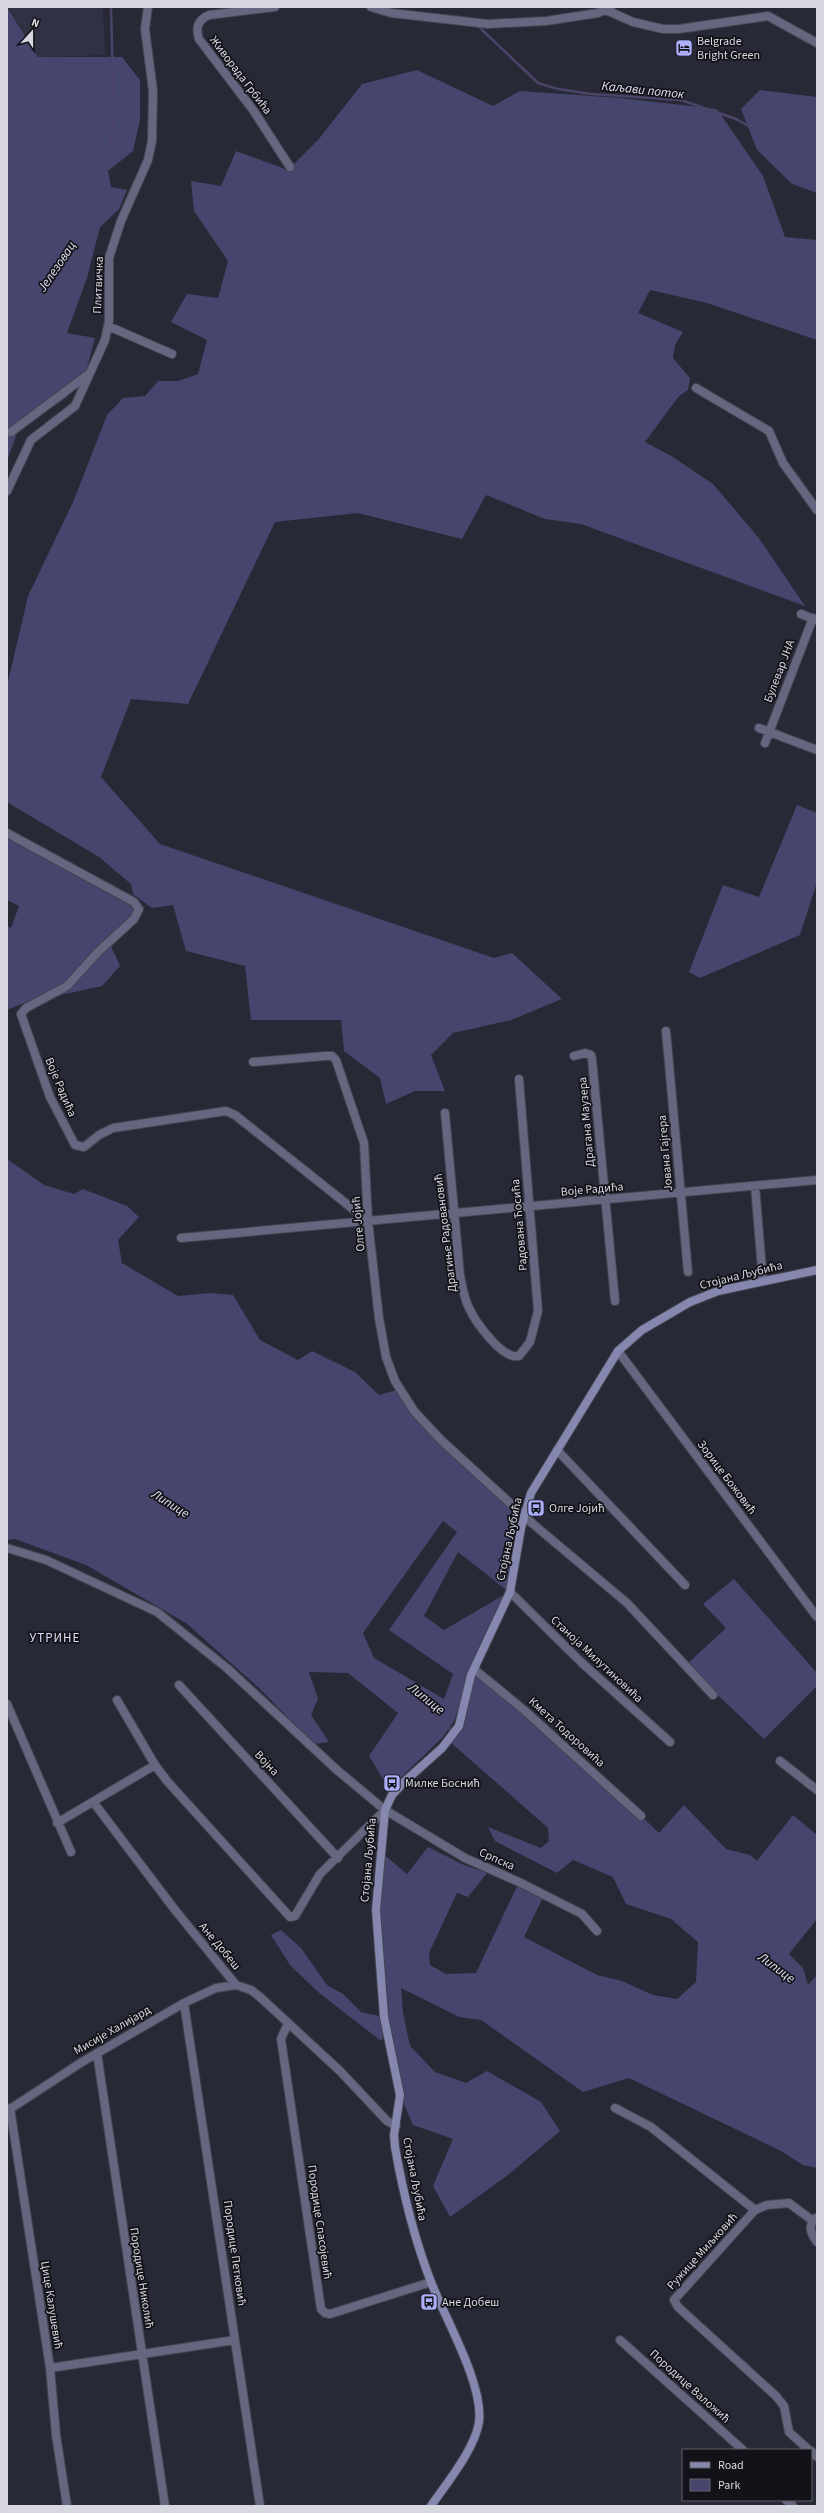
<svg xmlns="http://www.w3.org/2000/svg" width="824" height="2513" viewBox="0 0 824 2513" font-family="'Source Sans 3',sans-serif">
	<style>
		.built { fill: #313144 }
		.green { fill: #45456d; fill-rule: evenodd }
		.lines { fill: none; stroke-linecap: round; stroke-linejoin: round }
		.stream { stroke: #4b4468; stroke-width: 2.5 }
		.street-casing { stroke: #444551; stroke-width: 10 }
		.secondary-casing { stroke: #444551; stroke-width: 10 }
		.street { stroke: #65667f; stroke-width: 8 }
		.secondary { stroke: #8687af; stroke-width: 8 }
		.labels { text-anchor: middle; stroke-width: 3.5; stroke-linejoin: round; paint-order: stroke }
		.poi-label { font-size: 12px; fill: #d7d7e0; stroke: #121218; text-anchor: start }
		.street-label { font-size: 12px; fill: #d7d7e0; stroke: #121218 }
		.water-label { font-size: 13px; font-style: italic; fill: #e0e1f3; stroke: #121218 }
		.neighbourhood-label { font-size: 13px; letter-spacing: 1px; fill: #dedffd; stroke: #121218 }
	</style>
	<rect width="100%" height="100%" fill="#282936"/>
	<path class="built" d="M8,7H103L105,55L38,57Z"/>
	<path class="green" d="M7,7L38,57H122L140,80V120L133,151L108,171L111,187L127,190L119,209L100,227L87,278L67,333L95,338L87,368L66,398L18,430L7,461Z
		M417,70L493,106L520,91L620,98L717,109L763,176L785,237L817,240V340L707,303L650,290L638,313L683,332L675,345L673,358L690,378L688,390L679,396L645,442L673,457L713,484L758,537L805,606L581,524L545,519L486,495L462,539L358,513L275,522L188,704L131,699L101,777L160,844L494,958L512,953L562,999L511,1020L453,1033L431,1055L445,1091H415L386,1104L380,1078L344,1051L341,1020H251L245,966L186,951L173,905L152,908L133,894L131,884L99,857L7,802V686L28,596L73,502L107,415L123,398L145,396L158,381H178L198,374L207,340L171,322L187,294L218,298L228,261L194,211L191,181L221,186L236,151L288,170L318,140L362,84Z
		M760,90L817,97V193L792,184L757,150L741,109Z
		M797,805L817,813V882L800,935L700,978L689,972L723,885L759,897Z
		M7,830L134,906L136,915L107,937L120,966L102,986L24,1003L7,1010V926L11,928L19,906L7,900Z
		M7,1159L44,1185L74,1194L83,1189L127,1206L139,1217L118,1240L122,1263L178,1296L210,1293L233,1295L260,1340L298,1360L312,1351L355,1372L379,1395L397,1390L429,1428L524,1516L510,1592L474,1669L611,1787L659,1833L684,1805L726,1849L750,1855L757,1861L793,1815L817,1835V1919L789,1954L803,1968L808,1985L817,1975V2168L803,2165L781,2151L629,2078L583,2092L481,2020L459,2017L401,1988L403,2013L410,2046L435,2072L466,2083L487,2071L541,2102L560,2131L508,2175L450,2217L433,2186L453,2139L413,2125L400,2095L387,2031L381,2041L318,1992L290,1965L271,1935L281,1930L301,1948L327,1985L343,1994L361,2012L384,2017L378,1943L382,1853L407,1874L428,1847L464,1865L487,1873L468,1897L457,1893L429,1953L430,1965L446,1974L476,1973L519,1882L544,1895L524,1937L597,1975L622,1981L653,1995L677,1999L696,1982L698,1942L671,1919L626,1904L613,1877L573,1860L557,1873L495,1841L488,1827L541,1848L549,1841L548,1828L449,1741L458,1730L468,1684L454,1721L443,1737L389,1789L369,1756L398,1713L348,1673L309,1672L318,1699L311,1715L329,1742L314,1744L259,1688L186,1623L86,1565L15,1539L7,1540ZM443,1521L457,1532L389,1630L453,1674L444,1699L374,1658L363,1633ZM458,1552L509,1592L444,1630L424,1616Z
		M734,1579L817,1673V1686L764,1739L686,1665L726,1628L703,1604Z"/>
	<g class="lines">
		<path class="stream" d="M477,25L538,83L558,89L591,94L681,100L736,119L817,164
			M7,420L29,403L38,393L52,342L50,323L44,307L45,297L81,251L83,236L110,147L114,120L111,7
			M7,1412L73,1451L283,1585L329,1641L358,1657L438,1719L496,1769L536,1810L582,1817L603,1824L632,1849L688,1909L715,1918L743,1940L749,1959L769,1976L817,2006"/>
		<defs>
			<path id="street" d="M275,7L209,15C198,20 195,27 199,39L253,110L290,167
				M371,7L391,13L488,24L546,21L598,13L611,7
				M606,10L633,22L663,29H679L768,16L817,43
				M108,326L172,354
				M696,388L769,431L783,463L817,510
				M11,432L90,373
				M7,491L31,440L75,406L105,340L109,321V258L121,221L148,160L152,141L153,91L145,29L148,7
				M801,614L816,620
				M759,728L817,750
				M765,743L813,618
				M7,833L134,902L139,909L134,919L98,952L67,986L26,1008L21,1014L50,1097L75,1145L84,1147L99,1135L113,1128L226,1111L235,1115L368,1221
				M666,1031L688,1272
				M574,1056L585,1053L591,1055L592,1059L615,1301
				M253,1062L325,1056H332L336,1060L364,1143L368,1221L379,1318L386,1357L395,1381L414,1411L441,1440L533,1524L627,1603L713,1695
				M445,1113L460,1275C462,1286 464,1298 469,1308C475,1321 502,1360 519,1356L530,1342L538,1311L519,1079
				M755,1186L763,1281
				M181,1238L817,1180
				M618,1351L817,1617
				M557,1450L685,1585
				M7,1548L46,1560L157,1612L228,1669L337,1770L385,1810L465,1858L519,1882L582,1914L597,1931
				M510,1592L582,1663L670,1742
				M474,1669L524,1710L641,1816
				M179,1685L338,1858
				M117,1700L155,1765L167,1781L290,1917L295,1916L320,1874L385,1810
				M7,1704L71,1852
				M780,1761L817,1790
				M94,1803L175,1910L236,1985
				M57,1823L155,1765
				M184,2003L260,2506
				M288,2023L281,2039L321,2309L325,2313L330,2314L431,2282
				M97,2053L165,2506
				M10,2108L50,2368L56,2435L67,2506
				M615,2108L651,2127L755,2210
				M7,2111L82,2062L184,2003L216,1988L236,1985L251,1990L260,1997L340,2071L387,2121L396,2126
				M816,2218C807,2226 811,2234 817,2242
				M620,2340L743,2450
				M50,2368L235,2340
				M809,2450L789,2432L784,2406L776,2396L678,2307L674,2300L755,2210L767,2205L789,2203L813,2221
				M811,2451L817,2457
				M786,2500L793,2506"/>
			<path id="secondary" d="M431,2506C446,2484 475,2449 479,2422C484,2385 445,2318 431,2282C414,2238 403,2193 395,2147L394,2135L400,2095L384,2017L376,1910L385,1810L392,1795L404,1782L442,1748L459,1726L471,1675L510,1592L521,1528L531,1493L618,1351L642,1330L690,1302L718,1291L817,1270"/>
		</defs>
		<use href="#street" class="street-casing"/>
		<use href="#secondary" class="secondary-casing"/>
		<use href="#street" class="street"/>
		<use href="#secondary" class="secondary"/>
	</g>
	<defs>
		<symbol id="hotel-square" viewBox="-11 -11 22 22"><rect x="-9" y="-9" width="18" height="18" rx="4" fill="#adaefb" stroke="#121218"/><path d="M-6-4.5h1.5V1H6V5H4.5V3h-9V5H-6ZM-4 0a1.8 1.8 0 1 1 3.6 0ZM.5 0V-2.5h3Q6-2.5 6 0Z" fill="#111"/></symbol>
		<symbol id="bus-square" viewBox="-11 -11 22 22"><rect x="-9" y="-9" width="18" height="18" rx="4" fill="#adaefb" stroke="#121218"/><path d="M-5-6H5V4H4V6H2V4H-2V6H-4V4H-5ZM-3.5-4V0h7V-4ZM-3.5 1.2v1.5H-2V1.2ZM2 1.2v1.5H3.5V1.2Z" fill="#111"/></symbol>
	</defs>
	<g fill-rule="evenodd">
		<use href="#hotel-square" x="674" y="38" width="20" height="20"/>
		<use href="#bus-square" x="526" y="1498" width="20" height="20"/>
		<use href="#bus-square" x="382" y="1773" width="20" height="20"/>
		<use href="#bus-square" x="419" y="2292" width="20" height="20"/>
	</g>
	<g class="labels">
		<g class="poi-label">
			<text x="697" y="45">Belgrade<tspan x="697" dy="14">Bright Green</tspan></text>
			<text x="549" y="1512">Олге Јојић</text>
			<text x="405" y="1787">Милке Боснић</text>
			<text x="442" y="2306">Ане Добеш</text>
		</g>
		<g class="street-label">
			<text transform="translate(241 75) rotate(53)" y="4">Живорада Грбића</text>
			<text transform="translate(98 285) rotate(-88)" y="4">Плитвичка</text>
			<text transform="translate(779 671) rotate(-69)" y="4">Булевар ЈНА</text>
			<text transform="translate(61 1087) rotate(67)" y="4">Воје Радића</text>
			<text transform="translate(586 1122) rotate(-95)" y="4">Драгана Маузера</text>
			<text transform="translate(665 1153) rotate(-95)" y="4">Јована Гајгера</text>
			<text transform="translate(592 1189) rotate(-5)" y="4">Воје Радића</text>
			<text transform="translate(358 1224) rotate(-95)" y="4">Олге Јојић</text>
			<text transform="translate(519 1225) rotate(-95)" y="4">Радована Ћосића</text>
			<text transform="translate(445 1233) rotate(-97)" y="4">Драгиње Радовановић</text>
			<text transform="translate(741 1275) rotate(-14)" y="4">Стојана Љубића</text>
			<text transform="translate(727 1477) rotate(53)" y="4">Зорице Божовић</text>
			<text transform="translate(509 1539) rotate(-78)" y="4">Стојана Љубића</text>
			<text transform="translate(597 1659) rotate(43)" y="4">Станоја Милутиновића</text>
			<text transform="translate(567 1732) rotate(42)" y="4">Кмета Тодоровића</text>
			<text transform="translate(267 1763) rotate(47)" y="4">Војна</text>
			<text transform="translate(497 1859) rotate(24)" y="4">Српска</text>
			<text transform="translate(368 1860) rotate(-85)" y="4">Стојана Љубића</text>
			<text transform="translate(220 1946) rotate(50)" y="4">Ане Добеш</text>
			<text transform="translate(112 2030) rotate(-30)" y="4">Мисије Халијард</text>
			<text transform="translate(415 2179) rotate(79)" y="4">Стојана Љубића</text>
			<text transform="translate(320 2222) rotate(82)" y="4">Породице Спасојевић</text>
			<text transform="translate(702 2251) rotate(-48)" y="4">Ружице Миљковић</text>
			<text transform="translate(235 2253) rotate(82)" y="4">Породице Петковић</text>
			<text transform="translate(142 2278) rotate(81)" y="4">Породице Николић</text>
			<text transform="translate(52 2305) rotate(81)" y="4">Цице Калушевић</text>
			<text transform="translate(690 2386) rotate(42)" y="4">Породице Валожић</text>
		</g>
		<g class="water-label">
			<text transform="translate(643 89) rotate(6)" y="5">Каљави поток</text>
			<text transform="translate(56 266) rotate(-56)" y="5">Јелезовац</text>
			<text transform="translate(171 1503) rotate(32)" y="5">Липице</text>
			<text transform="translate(427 1698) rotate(38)" y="5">Липице</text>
			<text transform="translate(777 1967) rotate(36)" y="5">Липице</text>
		</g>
		<g class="neighbourhood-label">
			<text x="55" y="1642">УТРИНЕ</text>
		</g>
	</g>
	<rect width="824" height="2513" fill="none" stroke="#d7d7e0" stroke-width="16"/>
	<rect x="682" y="2449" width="130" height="52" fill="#121218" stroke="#616168"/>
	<rect x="690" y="2462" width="20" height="6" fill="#8687af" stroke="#616168"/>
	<text x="718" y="2469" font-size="12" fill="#d7d7e0">Road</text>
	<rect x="690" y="2479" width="20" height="12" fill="#45456d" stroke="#616168"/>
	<text x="718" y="2489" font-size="12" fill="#d7d7e0">Park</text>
	<g transform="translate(32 32) rotate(21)" stroke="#121218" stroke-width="3" paint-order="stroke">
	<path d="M0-3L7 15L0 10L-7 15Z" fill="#d7d7e0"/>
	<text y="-6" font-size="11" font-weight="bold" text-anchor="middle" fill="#d7d7e0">N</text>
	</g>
</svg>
